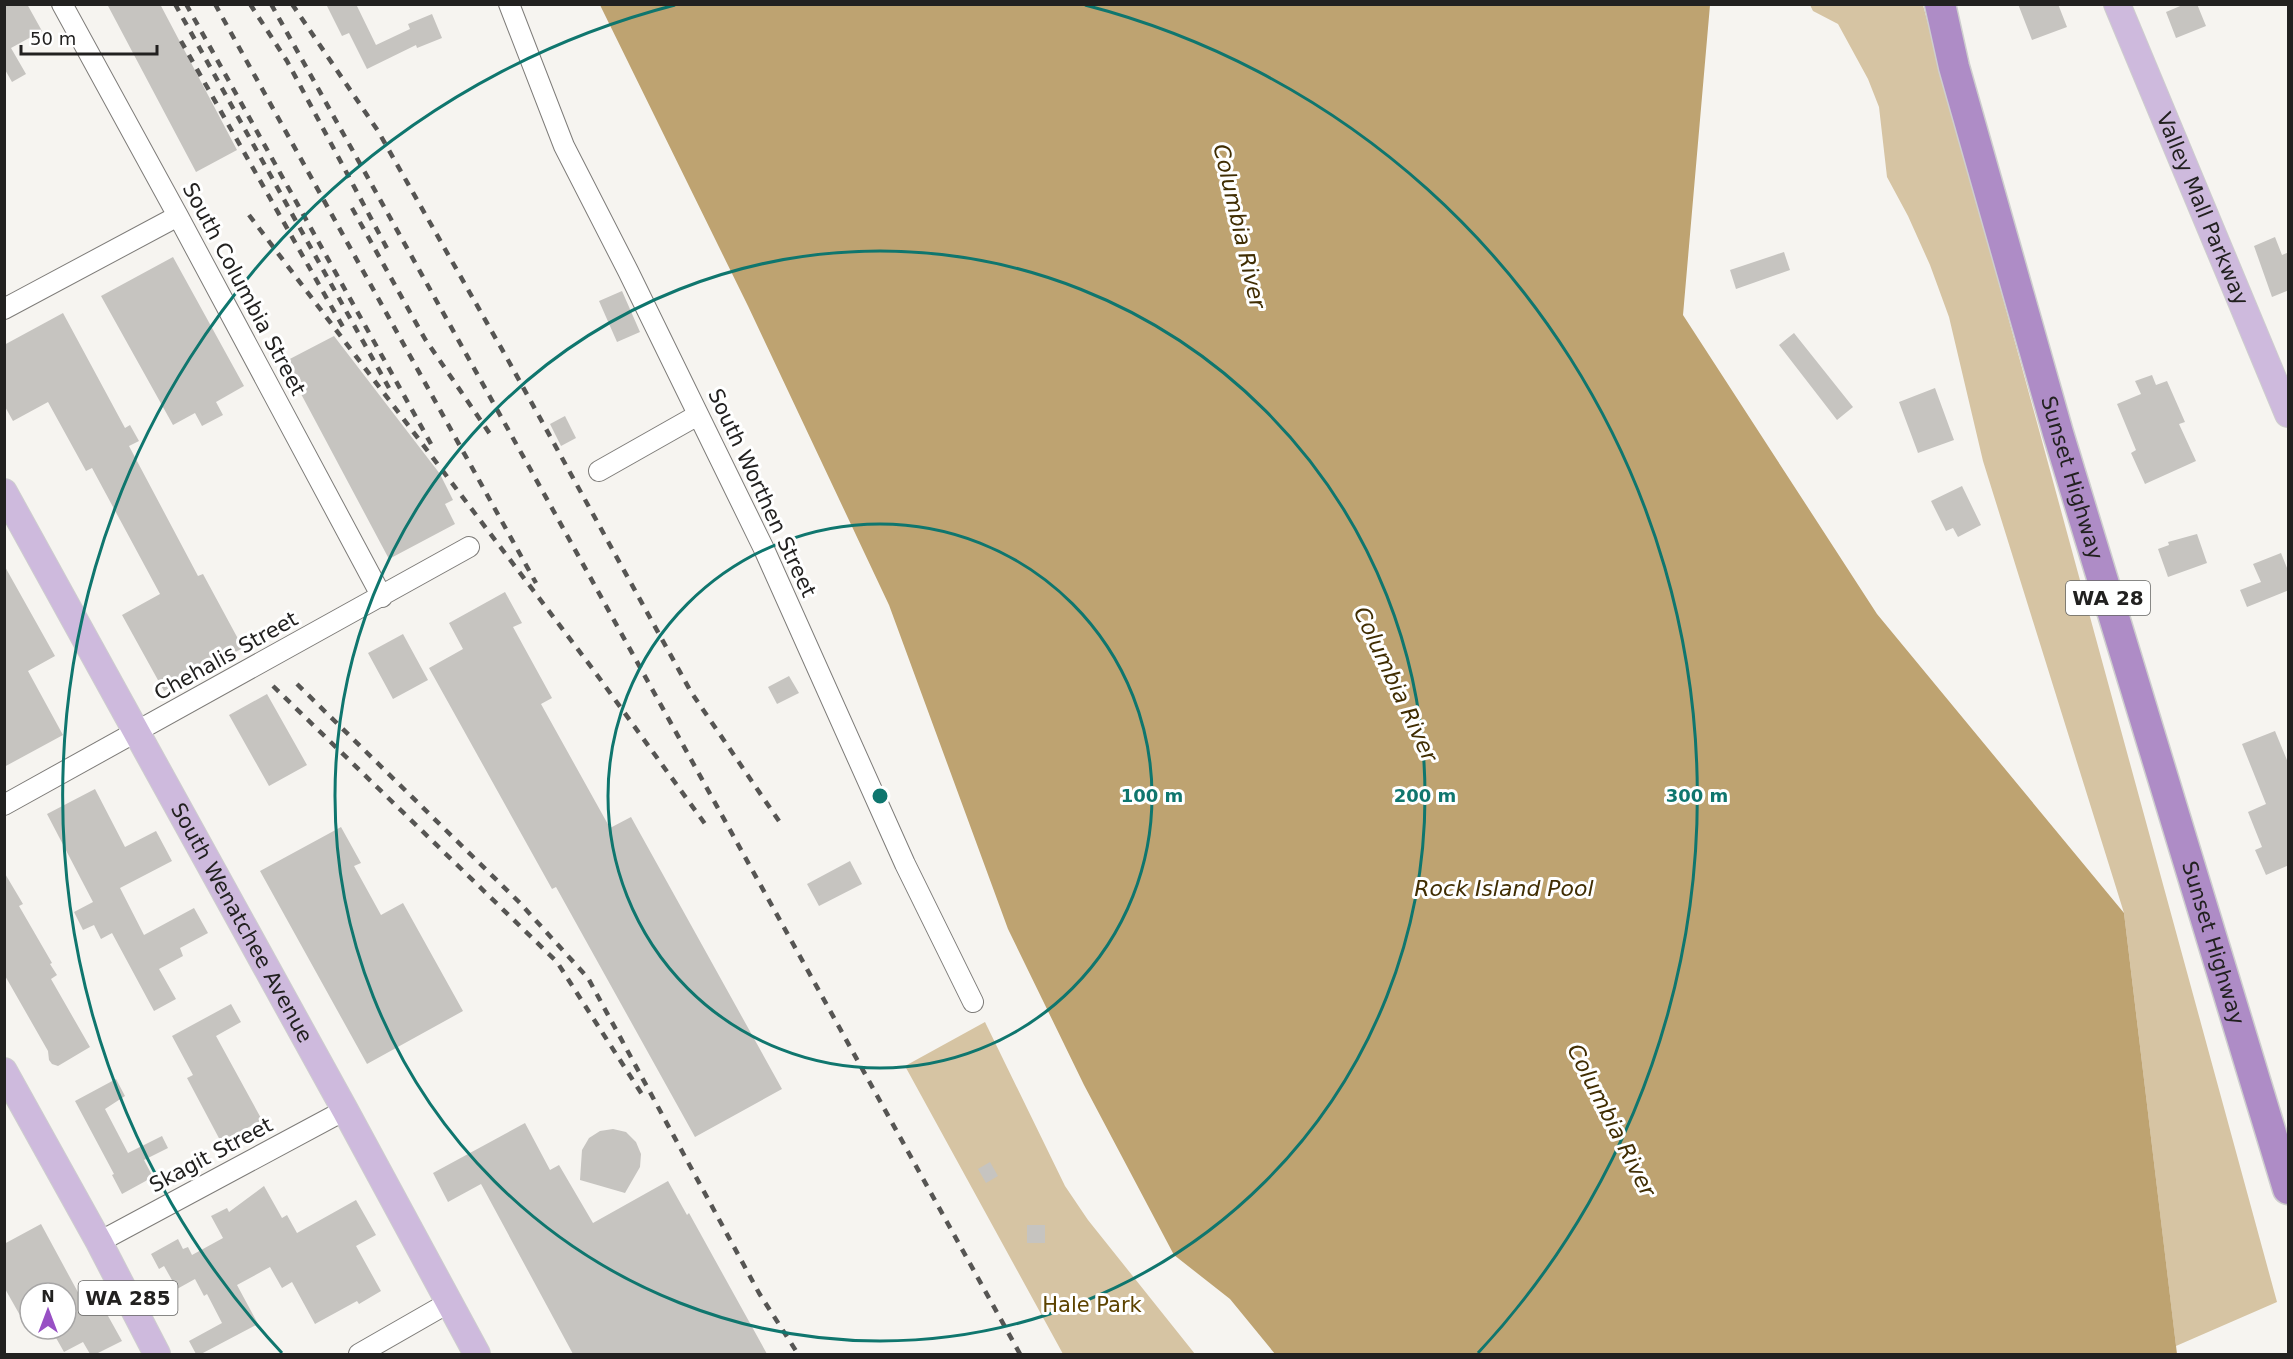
<svg xmlns="http://www.w3.org/2000/svg" width="2293" height="1359" viewBox="0 0 2293 1359" font-family="'DejaVu Sans',sans-serif">
	<style>
		.green { fill: #d6c4a3 }
		.water { fill: #bea371 }
		.building { fill: #c6c4c0 }
		.lines { fill: none; stroke-linecap: round; stroke-linejoin: round }
		.minor-casing { stroke: #7e7c79; stroke-width: 22 }
		.major-casing { stroke: #cecece; stroke-width: 28 }
		.highway-casing { stroke: #cecece; stroke-width: 33 }
		.minor { stroke: #fff; stroke-width: 20 }
		.major { stroke: #cebadd; stroke-width: 26 }
		.highway { stroke: #ae8cc6; stroke-width: 30 }
		.rail { stroke: #565553; stroke-width: 4.5; stroke-dasharray: 8 8; stroke-linecap: butt }
		.ring { fill: none; stroke: #0f766e; stroke-width: 3 }
		.labels { text-anchor: middle; stroke-width: 6; stroke-linejoin: round; paint-order: stroke }
		.shield { fill: #fff; stroke: #646463; stroke-width: 1.5 }
		.shield-label { font-size: 20px; font-weight: bold; fill: #222120 }
		.street-label { font-size: 21px; fill: #222120; stroke: #fff }
		.park-label { font-size: 21px; fill: #5d4300; stroke: #fff }
		.water-label { font-size: 22px; font-style: italic; fill: #402d02; stroke: #fff }
		.centre { fill: #0f766e; stroke: #fff; stroke-width: 3 }
		.ring-label { font-size: 18px; text-anchor: middle; font-weight: bold; fill: #0f766e; stroke: #fff; stroke-width: 6; stroke-linejoin: round; paint-order: stroke }
	</style>
	<rect width="100%" height="100%" fill="#f6f4f0"/>
	<path class="green" d="M1810,5H1923L2277,1302L2176,1346L2124,913L1983,461L1949,317L1930,265L1908,216L1887,177L1879,107L1868,79L1838,24L1813,11Z
		M985,1022L1065,1186L1088,1220L1195,1354H1063L905,1066Z"/>
	<path class="water" d="M600,5H1710L1683,315L1877,614L2124,913L2177,1354H1275L1230,1299L1174,1255L1084,1085L1008,929L889,605L748,306Z"/>
	<path class="building" d="M4,4H27L42,31L11,48L26,74L12,82L4,68Z
		M107,4H160L237,150L196,172Z
		M326,4H356L376,45L410,29L408,24L432,14L442,38L417,48L416,45L367,69L349,33L342,36Z
		M2018,4H2058L2067,27L2032,40Z
		M2185,4H2197L2206,26L2176,38L2166,12Z
		M2275,237L2282,255L2289,252V290L2272,297L2254,246Z
		M1784,252L1790,270L1736,289L1730,270Z
		M173,257L244,386L216,402L223,415L202,426L195,413L173,425L101,296Z
		M622,291L640,332L617,342L599,301Z
		M63,313L125,428L130,425L139,441L129,446L198,576L203,574L243,648L164,691L122,615L160,594L92,468L86,471L48,402L13,421L4,405V345Z
		M1794,333L1853,407L1837,420L1779,345Z
		M334,336L440,474L453,500L445,504L455,524L389,559L284,362Z
		M2152,375L2156,385L2167,381L2185,422L2179,424L2196,461L2145,484L2131,453L2136,450L2117,404L2141,394L2135,381Z
		M1935,388L1954,440L1918,453L1899,402Z
		M565,416L576,438L561,446L550,424Z
		M1962,486L1981,525L1958,537L1953,528L1946,531L1931,501Z
		M2197,534L2207,563L2168,577L2158,549L2169,545L2168,542Z
		M2281,553L2289,573V590L2247,607L2240,590L2261,582L2253,564Z
		M4,565L55,656L28,671L63,735L4,767Z
		M505,592L522,623L513,627L552,698L541,704L610,828L631,817L782,1089L695,1137L556,887L552,889L429,668L463,649L449,623Z
		M403,634L428,680L393,699L368,653Z
		M789,676L799,693L777,704L768,687Z
		M267,694L307,765L269,786L229,715Z
		M2275,731L2289,765V865L2266,875L2255,850L2262,847L2248,812L2266,804L2242,744Z
		M95,789L125,847L156,831L172,861L120,888L144,935L194,908L208,933L180,948L183,956L159,969L176,999L154,1011L112,933L101,939L94,925L83,930L74,912L93,902L47,814Z
		M341,827L361,863L354,866L381,915L403,903L463,1011L367,1064L260,871Z
		M850,861L862,884L819,906L807,884Z
		M4,872L23,904L19,906L52,963L50,964L57,975L51,979L90,1047L58,1066L52,1064L49,1060L48,1051L4,974Z
		M231,1004L241,1022L216,1036L262,1120L221,1142L187,1078L193,1075L172,1036Z
		M116,1079L125,1096L105,1109L128,1153L162,1136L168,1148L144,1160L153,1177L122,1194L112,1175L114,1174L75,1101Z
		M525,1123L550,1170L559,1165L593,1223L668,1181L687,1215L689,1213L767,1354H573L481,1184L448,1202L433,1173Z
		M613,1129L626,1132L636,1142L641,1154L640,1167L625,1193L580,1180L582,1150L589,1138L600,1131Z
		M990,1162L998,1176L986,1183L978,1169Z
		M264,1186L282,1218L287,1215L297,1233L356,1200L376,1235L356,1246L381,1291L359,1304L357,1301L315,1324L292,1282L282,1288L270,1267L237,1285L258,1324L201,1354H196L189,1341L222,1323L207,1294L204,1296L195,1279L177,1289L164,1266L159,1269L151,1254L178,1239L183,1249L188,1247L192,1255L223,1238L211,1216L227,1208L229,1212Z
		M41,1224L80,1296L93,1289L122,1341L96,1354H90L83,1342L64,1352L51,1329H66V1293H30V1333L4,1287V1244Z
		M1027,1225H1045V1243H1027Z"/>
	<g class="lines">
		<defs>
			<path id="minor" d="M62,4L178,216L382,597
				M509,4L564,146L628,271L764,549L905,864L973,1002
				M4,309L178,216
				M599,471L698,415
				M4,805L469,547
				M99,1242L345,1110
				M359,1354L448,1303"/>
			<g id="major">
				<path id="s1" d="M2117,4L2288,414"/>
				<path id="s2" d="M4,492L345,1110L477,1354"/>
				<path d="M4,1071L99,1242L157,1354"/>
			</g>
			<g id="highway">
				<path id="s3" d="M1940,4L1954,67L2058,433L2288,1189"/>
			</g>
		</defs>
		<use href="#minor" class="minor-casing"/>
		<use href="#major" class="major-casing"/>
		<use href="#highway" class="highway-casing"/>
		<use href="#minor" class="minor"/>
		<use href="#major" class="major"/>
		<use href="#highway" class="highway"/>
		<path class="rail" d="M175,4L389,388
			M186,4L431,444
			M215,4L536,583
			M250,4L287,61L390,254
			M271,4L548,501L1020,1354
			M292,4L378,131L508,360L691,692L781,824
			M181,41L343,327
			M352,208L425,339L490,434
			M249,215L592,668L708,828
			M297,684L519,902L588,978L759,1293L798,1354
			M273,686L557,962L645,1099"/>
	</g>
	<g class="ring">
		<circle cx="880" cy="796" r="272"/>
		<circle cx="880" cy="796" r="545"/>
		<path d="M282 1353A817 817 0 0 1 675 5M1085 5A817 817 0 0 1 1478 1353"/>
	</g>
	<g class="labels">
		<g class="shield">
			<rect x="2066" y="581" width="84" height="34" rx="4.5"/>
			<rect x="78.5" y="1281" width="99" height="34" rx="4.5"/>
		</g>
		<g class="shield-label">
			<text x="2108" y="605">WA 28</text>
			<text x="128" y="1305">WA 285</text>
		</g>
		<g class="street-label">
			<text dy="7" stroke="none"><textPath href="#s1" startOffset="222">Valley Mall Parkway</textPath></text>
			<text transform="translate(244 289) rotate(62)" y="7">South Columbia Street</text>
			<text dy="7" stroke="none"><textPath href="#s3" startOffset="492">Sunset Highway</textPath></text>
			<text transform="translate(762 493) rotate(65)" y="7">South Worthen Street</text>
			<text transform="translate(226 656) rotate(-29)" y="7">Chehalis Street</text>
			<text dy="7" stroke="none"><textPath href="#s2" startOffset="492">South Wenatchee Avenue</textPath></text>
			<text dy="7" stroke="none"><textPath href="#s3" startOffset="978">Sunset Highway</textPath></text>
			<text transform="translate(211 1155) rotate(-28)" y="7">Skagit Street</text>
		</g>
		<g class="park-label">
			<text x="1092" y="1312">Hale Park</text>
		</g>
		<g class="water-label">
			<text transform="translate(1240 226) rotate(77)" y="8">Columbia River</text>
			<text transform="translate(1396 684) rotate(65)" y="8">Columbia River</text>
			<text x="1504" y="896">Rock Island Pool</text>
			<text transform="translate(1612 1120) rotate(63)" y="8">Columbia River</text>
		</g>
	</g>
	<circle cx="880" cy="796" r="9" class="centre"/>
	<g class="ring-label">
		<text x="1152" y="802">100 m</text>
		<text x="1425" y="802">200 m</text>
		<text x="1697" y="802">300 m</text>
	</g>
	<rect width="2293" height="1359" fill="none" stroke="#222120" stroke-width="12"/>
	<g transform="translate(48 1311)"><circle r="28" fill="#ffffff" stroke="#a7a6a6" stroke-width="1.5"/>
	<path d="M0-4.5L10 22L0 15L-10 22Z" fill="#9850c4"/>
	<text y="-9" font-size="16" font-weight="bold" text-anchor="middle" fill="#222120">N</text>
	</g>
	<path d="M21 45v9h136v-9" fill="none" stroke="#222120" stroke-width="3"/>
	<text x="30" y="45" font-size="18" fill="#222120" stroke="#ffffff" stroke-width="4.5" paint-order="stroke">50 m</text>
</svg>
